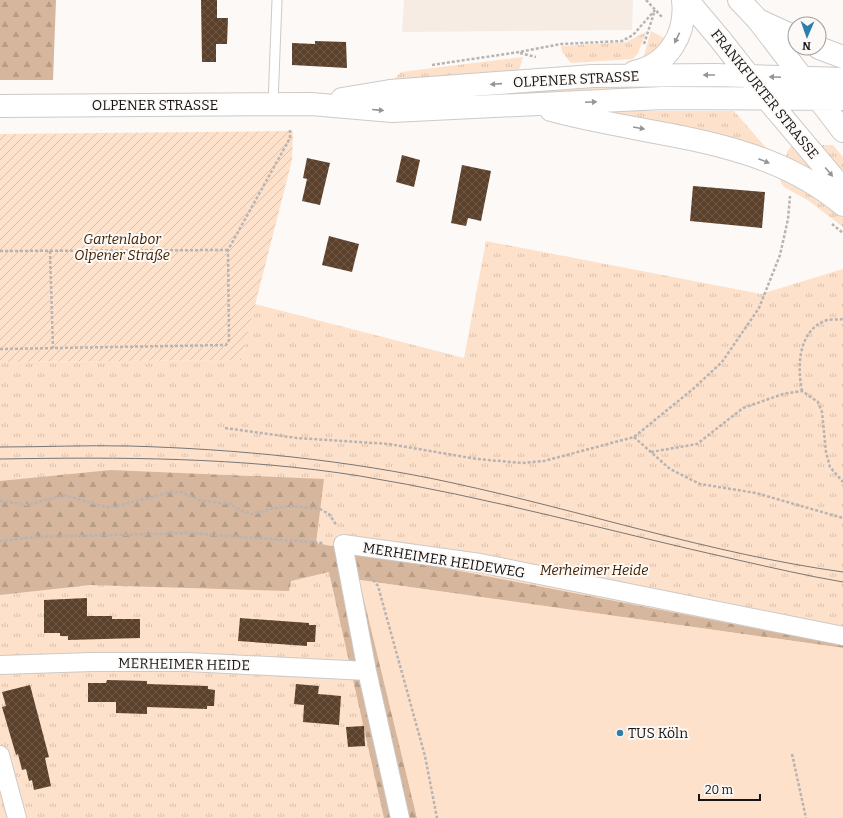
<svg xmlns="http://www.w3.org/2000/svg" width="843" height="818" viewBox="0 0 843 818" font-family="Bitter,serif">
	<style>
		.built { fill: #f6ece4 }
		.grass { fill: url(#grass-tufts) }
		.forest { fill: url(#forest-firs) }
		.garden { fill: url(#garden-furrows) }
		.pitch { fill: #fee1ca }
		.building { fill: url(#building-cross-hatch) }
		.lines { fill: none; stroke-linecap: round; stroke-linejoin: round }
		.lane-casing { stroke: #cdcac7; stroke-width: 11 }
		.street-casing { stroke: #cdcac7; stroke-width: 20 }
		.primary-casing { stroke: #cdcac7; stroke-width: 24 }
		.path { stroke: #b7b4b3; stroke-width: 2.5; stroke-dasharray: 3 2; stroke-linecap: butt }
		.lane { stroke: #fff; stroke-width: 9 }
		.street { stroke: #fff; stroke-width: 18 }
		.primary { stroke: #fff; stroke-width: 22 }
		.tram { stroke: #797675; stroke-width: 1 }
		.oneway { fill: #969595 }
		.poi-dot { fill: #2e7daf; stroke: #fcf9f7; stroke-width: 1.5 }
		.labels { text-anchor: middle; stroke-width: 4; stroke-linejoin: round; paint-order: stroke }
		.street-label { font-size: 14px; fill: #151313; stroke: #fcf9f7 }
		.park-label { font-size: 14px; font-style: italic; fill: #3f2001; stroke: #fcf9f7 }
		.poi-label { font-size: 14px; fill: #151313; stroke: #fcf9f7; text-anchor: start }
	</style>
	<defs>
		<pattern id="grass-tufts" width="24" height="20" patternUnits="userSpaceOnUse"><rect width="24" height="20" fill="#fee1ca"/><path d="M3 7l-1-3M5 7V3M7 7l1-3M15 17l-1-3M17 17v-4M19 17l1-3" fill="none" stroke="#d9c0ad"/></pattern>
		<pattern id="forest-firs" width="22" height="20" patternUnits="userSpaceOnUse"><rect width="22" height="20" fill="#d6b69d"/><path d="M5 1l3.5 6h-7zM16 11l3.5 6h-7z" fill="#b79c86"/></pattern>
		<pattern id="garden-furrows" width="10" height="10" patternUnits="userSpaceOnUse"><rect width="10" height="10" fill="#fee1ca"/><path d="M-1 1l2-2M0 10L10 0M9 11l2-2" fill="none" stroke="#d9c0ad"/></pattern>
		<pattern id="building-cross-hatch" width="8" height="8" patternUnits="userSpaceOnUse"><rect width="8" height="8" fill="#5b412b"/><path d="M0 0l8 8M0 8l8-8" fill="none" stroke="#6e5947"/></pattern>
	</defs>
	<rect width="100%" height="100%" fill="#fcf9f7"/>
	<path class="built" d="M404,0H633L632,30L402,32Z"/>
	<path class="grass" d="M651,31L668,40L643,59Z
		M646,32L638,53L633,59L571,63L562,52L561,46L626,42Z
		M523,57L518,74L375,85L394,79L401,72Z
		M709,81L718,92L500,95L503,91Z
		M603,111H734L768,150L641,117L625,116Z
		M792,145L810,167L811,170L786,158L787,152Z
		M820,145H833L843,157V172Z
		M780,178C803,190 824,202 843,218V227L809,201L784,187L781,183Z
		M486,241L761,294L843,269V818H0V362L241,360L255,304L464,358Z"/>
	<path class="forest" d="M0,0H56L53,80H0Z
		M111,470L324,479L316,543L769,631L843,630V648L360,580L417,818H384L329,572L291,581L289,591L90,585L0,595V481Z"/>
	<path class="garden" d="M293,131L292,160L241,360L0,362V134Z"/>
	<path class="pitch" d="M359,580L843,648V818H417Z"/>
	<path class="building" d="M201,0H217V18H228L227,44H216V62H202Z
		M315,41L346,42L347,68L292,65V43L315,44Z
		M402,155L420,160L414,187L396,182Z
		M307,158L330,163L320,205L302,201L307,179L303,178Z
		M462,165L491,171L481,221L468,218L466,226L451,223Z
		M693,186L765,192L762,228L690,221Z
		M329,236L359,244L352,272L322,265Z
		M87,598V616H112V619H140V638L68,640V636H60V633H44V600Z
		M240,618L309,623V625H316L315,642H307V646L238,641Z
		M107,680L147,681V684L208,686V689L215,690L214,706H207V709L147,707V714L116,713V702H88V683H106Z
		M296,684L319,686L318,694L341,696L339,725L303,722L304,705L294,704Z
		M30,685L49,757L45,758L51,786L34,790L32,780L29,781L26,769L22,770L18,754L16,755L2,707L6,706L2,692Z
		M364,726L365,746L348,747L346,727Z"/>
	<g class="lines">
		<defs>
			<path id="lane" d="M273,104L277,0"/>
			<path id="street" d="M0,665L92,662H188L367,671
				M0,755L17,818
				M400,818L367,671L343,544L480,563L843,636"/>
			<path id="primary" d="M687,0L720,39L767,99L843,189
				M739,0L758,20L843,131
				M760,21L795,37
				M819,48L843,57
				M634,72C668,65 687,34 683,0
				M342,99L390,91L593,76L715,75L843,79
				M0,106L311,104L392,111L663,98L843,99
				M551,110C648,137 762,136 843,205"/>
		</defs>
		<use href="#lane" class="lane-casing"/>
		<use href="#street" class="street-casing"/>
		<use href="#primary" class="primary-casing"/>
		<path class="path" d="M646,0L662,17
			M644,44L654,13
			M520,53L536,57
			M432,65L519,52L561,44L622,41L633,35L655,10
			M832,224L843,233
			M0,251L228,250
			M50,251L53,348
			M0,349L226,345L229,340L228,250L290,138V128
			M802,391C797,366 798,330 827,320C832,319 838,320 843,319
			M225,428L297,438L389,444L477,459L522,463L544,461L634,437L693,389L722,362L759,308L780,255L788,219L790,196
			M634,437L670,469L700,484L756,493L843,518
			M651,452L697,444L743,408L783,394L802,391L818,402L822,412L826,452L830,467L843,482
			M0,501L28,505L64,495L106,507L118,506L171,492H180L203,501L230,504L242,511L252,514L275,508L292,506L320,509L329,514L337,526
			M0,541L34,537L188,533L324,543
			M370,576L378,586L425,756L437,818
			M792,754L806,818"/>
		<use href="#lane" class="lane"/>
		<use href="#street" class="street"/>
		<use href="#primary" class="primary"/>
		<path class="tram" d="M0,447C43,447 86,445 129,446C237,449 348,460 453,483C583,511 712,554 843,572
			M0,459C120,457 241,457 360,476C488,497 612,532 738,560C773,568 808,576 843,582"/>
	</g>
	<defs><path id="oneway-solid" d="M-6-.8H1V-3.2L6.5 0L1 3.2V.8H-6Z"/></defs>
	<g class="oneway">
		<use href="#oneway-solid" transform="translate(677 38) rotate(116)"/>
		<use href="#oneway-solid" transform="translate(709 75) rotate(-180)"/>
		<use href="#oneway-solid" transform="translate(775 77) rotate(-178)"/>
		<use href="#oneway-solid" transform="translate(496 84) rotate(176)"/>
		<use href="#oneway-solid" transform="translate(591 102) rotate(-3)"/>
		<use href="#oneway-solid" transform="translate(378 110) rotate(5)"/>
		<use href="#oneway-solid" transform="translate(639 128) rotate(10)"/>
		<use href="#oneway-solid" transform="translate(764 161) rotate(22)"/>
		<use href="#oneway-solid" transform="translate(829 172) rotate(50)"/>
	</g>
	<circle class="poi-dot" cx="620" cy="733" r="4"/>
	<g class="labels">
		<g class="street-label">
			<text transform="translate(576 79) rotate(-3)" y="5">OLPENER STRASSE</text>
			<text transform="translate(765 94) rotate(51)" y="5">FRANKFURTER STRASSE</text>
			<text x="155" y="110">OLPENER STRASSE</text>
			<text transform="translate(444 560) rotate(9)" y="5">MERHEIMER HEIDEWEG</text>
			<text transform="translate(184 664) rotate(1)" y="5">MERHEIMER HEIDE</text>
		</g>
		<g class="park-label">
			<text x="122" y="244">Gartenlabor<tspan x="122" dy="16">Olpener Straße</tspan></text>
			<text x="594" y="575">Merheimer Heide</text>
		</g>
		<g class="poi-label">
			<text x="628" y="738">TUS Köln</text>
		</g>
	</g>
	<g transform="translate(807 36) rotate(182)"><circle r="19" fill="#fcf9f7" stroke="#a09d9c"/>
	<path d="M0-3L7 15L0 10L-7 15Z" fill="#2e7daf"/>
	<text y="-6" font-size="11" font-weight="bold" text-anchor="middle" fill="#151313">N</text>
	</g>
	<path d="M699 794v6h61v-6" fill="none" stroke="#151313" stroke-width="2"/>
	<text x="705" y="794" font-size="12" fill="#151313" stroke="#fcf9f7" stroke-width="3" paint-order="stroke">20 m</text>
</svg>
